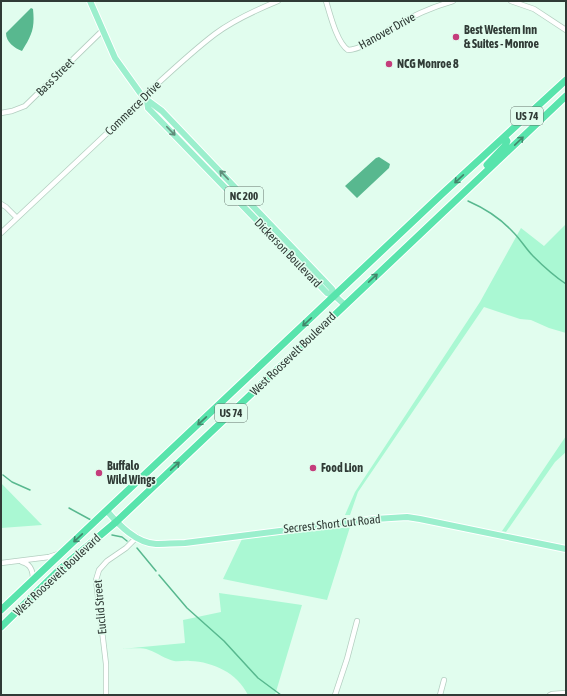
<svg xmlns="http://www.w3.org/2000/svg" width="567" height="696" viewBox="0 0 567 696" font-family="'Asap Condensed',sans-serif">
	<style>
		.green { fill: #aaf8d3 }
		.water { fill: #58b88f }
		.lines { fill: none; stroke-linecap: round; stroke-linejoin: round }
		.stream { stroke: #58b88f; stroke-width: 1.5 }
		.minor-casing { stroke: #b4cfc1; stroke-width: 6 }
		.major-casing { stroke: #fff; stroke-width: 8 }
		.highway-casing { stroke: #fff; stroke-width: 9 }
		.minor { stroke: #fff; stroke-width: 4.5 }
		.major { stroke: #9befcd; stroke-width: 6 }
		.highway { stroke: #58e4ac; stroke-width: 7 }
		.oneway { stroke: #608c7a }
		.oneway2 { stroke: #42876b }
		.poi-dot { fill: #c43d7b; stroke: #e1fdee; stroke-width: 1.5 }
		.labels { text-anchor: middle; stroke-width: 3; stroke-linejoin: round; paint-order: stroke }
		.shield { fill: #e1fdee; stroke: #65756d; stroke-width: 1 }
		.shield-label { font-size: 11px; font-weight: bold; fill: #303b36 }
		.poi-label { font-size: 12px; font-weight: bold; fill: #303b36; stroke: #e1fdee; text-anchor: start }
		.street-label { font-size: 12px; fill: #303b36; stroke: #e1fdee }
	</style>
	<rect width="100%" height="100%" fill="#e1fdee"/>
	<path class="green" d="M566,224V333L549,328L531,320L520,319L484,307L358,492L350,515H345L355,492L480,302L521,228L544,246Z
		M566,436V452L555,462L506,532L502,531Z
		M1,483L42,525L1,528Z
		M350,527L327,600L223,579L242,539Z
		M219,593L302,605L275,695H248C237,673 214,662 190,661C185,660 179,662 174,661C165,659 158,653 149,650C141,647 129,649 121,649L185,643L183,620L221,612Z"/>
	<path class="water" d="M31,8L33,9C35,28 32,35 22,51C14,48 6,42 6,33Z
		M379,157L390,164L389,168L357,198L345,186L376,158Z"/>
	<g class="lines">
		<path class="stream" d="M468,201C484,208 501,219 513,232C521,240 526,249 533,256C543,266 554,276 566,284
			M3,475L12,482L30,490
			M69,508L91,520
			M112,535L122,537L127,541
			M137,548L156,571
			M159,575L187,608L224,641L258,678L281,695"/>
		<defs>
			<path id="minor" d="M326,1C330,14 337,43 348,50C364,49 379,35 393,27C412,16 432,7 453,1
				M511,1L534,9L566,30
				M1,113L12,111L25,106L103,30
				M1,204L6,207L17,218
				M1,233L136,106L143,97C166,76 190,53 215,34C234,20 256,10 278,1
				M22,562C31,564 33,571 33,580
				M1,563L49,557L58,554
				M106,695V664L96,580L99,570L107,561L126,548L137,537
				M335,695L347,659L357,621
				M440,695L444,680
				M550,695L552,694L566,693"/>
			<path id="major" d="M90,1L115,58L143,97L162,111L332,289L335,296L345,305
				M147,101L148,108L327,293L335,296
				M107,511C119,525 136,543 156,544C165,544 175,543 185,543L375,519L407,517L420,519L566,549"/>
			<path id="highway" d="M487,165L505,146L507,141L504,137
				M1,610L442,194L566,80
				M1,627L59,570L116,522L566,96"/>
		</defs>
		<use href="#minor" class="minor-casing"/>
		<use href="#major" class="major-casing"/>
		<use href="#highway" class="highway-casing"/>
		<use href="#minor" class="minor"/>
		<use href="#major" class="major"/>
		<use href="#highway" class="highway"/>
	</g>
	<defs><path id="oneway-shaft" d="M-6 0H5M1.5-3L5.5 0L1.5 3" fill="none" stroke-width="1.6" stroke-linecap="round" stroke-linejoin="round"/></defs>
	<g class="oneway">
		<use href="#oneway-shaft" transform="translate(171 131) rotate(46)"/>
		<use href="#oneway-shaft" transform="translate(224 175) rotate(-134)"/>
	</g>
	<g class="oneway2">
		<use href="#oneway-shaft" transform="translate(519 141) rotate(-44)"/>
		<use href="#oneway-shaft" transform="translate(459 179) rotate(137)"/>
		<use href="#oneway-shaft" transform="translate(373 278) rotate(-43)"/>
		<use href="#oneway-shaft" transform="translate(307 322) rotate(137)"/>
		<use href="#oneway-shaft" transform="translate(202 421) rotate(137)"/>
		<use href="#oneway-shaft" transform="translate(175 466) rotate(-43)"/>
		<use href="#oneway-shaft" transform="translate(78 538) rotate(137)"/>
	</g>
	<g class="poi-dot">
		<circle cx="456" cy="37" r="4"/>
		<circle cx="389" cy="64" r="4"/>
		<circle cx="313" cy="468" r="4"/>
		<circle cx="99" cy="473" r="4"/>
	</g>
	<g class="labels">
		<g class="shield">
			<rect x="511" y="107" width="32" height="18" rx="3"/>
			<rect x="225" y="187" width="38" height="18" rx="3"/>
			<rect x="215" y="404" width="32" height="18" rx="3"/>
		</g>
		<g class="shield-label">
			<text x="527" y="120">US 74</text>
			<text x="244" y="200">NC 200</text>
			<text x="231" y="417">US 74</text>
		</g>
		<g class="poi-label">
			<text x="464" y="34">Best Western Inn<tspan x="464" dy="14">&amp; Suites - Monroe</tspan></text>
			<text x="397" y="68">NCG Monroe 8</text>
			<text x="107" y="470">Buffalo<tspan x="107" dy="14">Wild Wings</tspan></text>
			<text x="321" y="472">Food Lion</text>
		</g>
		<g class="street-label">
			<text transform="translate(387 31) rotate(-29)" y="4">Hanover Drive</text>
			<text transform="translate(55 77) rotate(-45)" y="4">Bass Street</text>
			<text transform="translate(133 108) rotate(-44)" y="4">Commerce Drive</text>
			<text transform="translate(288 253) rotate(46)" y="4">Dickerson Boulevard</text>
			<text transform="translate(293 354) rotate(-44)" y="4">West Roosevelt Boulevard</text>
			<text transform="translate(332 524) rotate(-6)" y="4">Secrest Short Cut Road</text>
			<text transform="translate(57 575) rotate(-43)" y="4">West Roosevelt Boulevard</text>
			<text transform="translate(100 607) rotate(-95)" y="4">Euclid Street</text>
		</g>
	</g>
	<rect width="567" height="696" fill="none" stroke="#303b36" stroke-width="4"/>
</svg>
